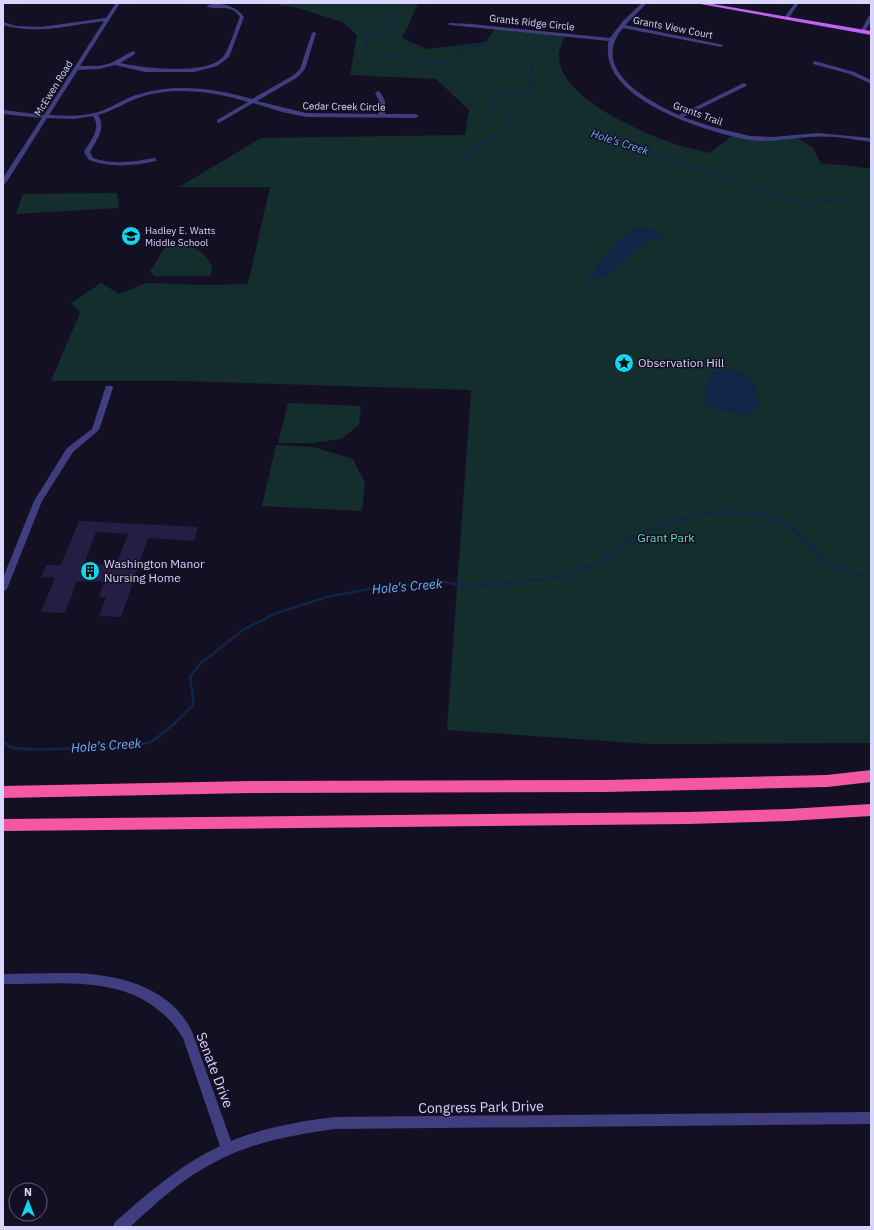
<svg xmlns="http://www.w3.org/2000/svg" width="874" height="1230" viewBox="0 0 874 1230" font-family="'IBM Plex Sans',sans-serif">
	<style>
		.green { fill: #132e2d }
		.water { fill: #112547 }
		.lines { fill: none; stroke-linecap: round; stroke-linejoin: round }
		.stream-far2 { stroke: #112547; stroke-width: 1.5 }
		.stream-far1 { stroke: #112547; stroke-width: 2 }
		.stream { stroke: #112547; stroke-width: 2.5 }
		.building { fill: #251d44; fill-rule: evenodd }
		.minor { fill: #413e80; fill-rule: evenodd }
		.major { fill: #c063f6; fill-rule: evenodd }
		.highway { fill: #f558a2; fill-rule: evenodd }
		.labels { text-anchor: middle; stroke-width: 3; stroke-linejoin: round; paint-order: stroke }
		.far-street-label { font-size: 10px; fill: #dad5fd; stroke: #141024 }
		.far-poi-label { font-size: 10px; fill: #dad5fd; stroke: #141024; text-anchor: start }
		.far-water-label { font-size: 11px; font-style: italic; fill: #6ab4f6; stroke: #141024 }
		.poi-label { font-size: 12px; fill: #dad5fd; stroke: #141024; text-anchor: start }
		.park-label { font-size: 12px; fill: #65d9bd; stroke: #141024 }
		.water-label { font-size: 13px; font-style: italic; fill: #6ab4f6; stroke: #141024 }
		.near-street-label { font-size: 14px; fill: #dad5fd; stroke: #141024 }
	</style>
	<rect width="100%" height="100%" fill="#141024"/>
	<path class="green" d="M268,3H415L418,4L402,38L427,49L486,42L496,27L565,35C563,40 560,47 559,52C555,96 637,130 669,142C683,147 697,150 710,153L733,135L750,138L796,137L813,148L821,164L845,165L871,169V743L649,744L447,730L471,390L181,381H51L80,313L71,303L101,283L119,294L146,283L207,285L248,284L270,187H179L261,138L465,135L469,110L436,79L350,75L357,35L342,22L298,8Z
		M117,193L119,208L16,214L23,194Z
		M167,244C188,246 200,245 212,266L210,276H155L150,272Z
		M288,403L361,406L359,425L341,439L313,443H278Z
		M276,445L313,447L353,459L365,483L362,511L262,506Z"/>
	<path class="water" d="M645,227L655,230L664,239L647,241L609,275L585,281L625,234L634,228Z
		M735,370L753,379L760,403L752,414L731,413L705,405V387L713,372Z"/>
	<g class="lines">
		<path class="stream-far2" d="M393,3C389,11 392,17 397,24L389,31L372,34L365,38L368,51L374,57C384,59 393,56 403,57C422,58 439,67 459,62V49L462,45H498L528,58L532,64L530,78L532,93L504,95L492,98L490,102C504,113 556,142 573,138L582,131L593,132L771,195L793,201
			M456,160L473,153L479,144L488,141L499,131L506,127L508,114
			M419,178L423,182
			M830,201L853,197L869,201"/>
		<path class="stream-far1" d="M789,200L807,204L836,200
			M864,200L871,201"/>
		<path class="stream" d="M3,741C5,743 8,745 10,747C22,752 138,747 150,742C162,736 185,714 194,704L190,677L201,663L243,630L274,614L327,597L374,588L428,583L446,582L469,587L563,577L600,562L630,538L680,519L719,512L759,513L793,529L831,566L847,572L871,576"/>
	</g>
	<path class="building" d="M79,521L198,527L194,541L148,538L121,617L99,616L106,597H99L104,582L77,581L65,613L41,612L55,578L41,577L46,565H61ZM96,532L128,534L116,565L84,564Z"/>
	<g class="lines">
		<path class="minor" d="M116,3H120L80,66H99L111,63L133,51L135,52V54L120,63C143,68 206,76 223,57C229,50 236,26 240,17C230,2 217,12 206,6C218,0 237,6 244,17L229,57L217,66L194,72H145L115,65L99,69L78,70L49,115C67,116 87,117 104,110C116,105 127,97 140,94C177,83 216,89 252,99L294,75L300,69L312,33L314,32L316,33L305,69L298,77L257,101L306,113L379,114V101L375,93L378,91L380,92L385,101V114H416L419,116L416,118L306,117L282,112L253,103L219,123L217,122V120L248,102C215,92 174,86 141,97C126,102 113,111 98,115C107,129 96,140 90,152L93,158C113,165 134,162 154,158L156,159V161C134,166 110,168 89,160L84,152C90,141 102,129 93,116L74,119L47,118L6,183L3,185V178L42,118L3,114V110L44,115L104,21C70,25 37,35 3,25V22L16,26L41,27L106,18Z
			M642,3H647L625,25L724,45L721,47L623,28C589,69 646,100 679,115L744,83L747,85L746,86L683,117L713,127L750,136L773,137L818,133L871,138V142C851,139 831,135 810,137C790,138 770,143 750,140C709,133 610,102 608,53C608,49 607,45 609,41L450,25L448,24L450,23L471,24L610,38L623,21Z
			M795,3H799L788,19H784V18Z
			M869,16H871V21L864,33H860V32Z
			M815,61L854,72L871,80V84L850,74L813,64V62Z
			M106,386H112L113,388L99,430L73,452L42,501L7,589L3,592V578L34,501L67,448L92,429Z
			M66,973C113,973 172,985 193,1034L231,1141C264,1128 299,1121 335,1117L871,1112V1124L335,1129C293,1135 252,1142 215,1162C183,1178 156,1203 130,1227H113L115,1222C148,1193 180,1165 220,1146L183,1038C142,972 70,984 3,984V974Z"/>
		<path class="major" d="M695,3H707L871,31V35Z"/>
		<path class="highway" d="M871,770V782L827,787L605,792L251,793L3,798V786L251,781L605,780L827,775Z
			M871,804V816L788,821L688,824L3,831V819L688,812L788,809Z"/>
	</g>
	<defs>
		<symbol id="school-disc" viewBox="-11 -11 22 22"><circle r="9.5" fill="#0ed7f0" stroke="#141024"/><path d="M0-5L7-2L0 1L-7-2ZM-4 1L0 2.5L4 1V4Q0 6-4 4Z" fill="#111"/></symbol>
		<symbol id="sight-disc" viewBox="-11 -11 22 22"><circle r="9.5" fill="#0ed7f0" stroke="#141024"/><path d="M0-6L1.8-2.2L6-1.7L2.9 1.2L3.7 5.4L0 3.3L-3.7 5.4L-2.9 1.2L-6-1.7L-1.8-2.2Z" fill="#111"/></symbol>
		<symbol id="building-disc" viewBox="-11 -11 22 22"><circle r="9.5" fill="#0ed7f0" stroke="#141024"/><path d="M-4-6H4V6H1V3H-1V6H-4ZM-2.5-4.3h1.7v1.8h-1.7ZM.8-4.3h1.7v1.8H.8ZM-2.5-1h1.7V.8h-1.7ZM.8-1h1.7V.8H.8Z" fill="#111"/></symbol>
	</defs>
	<g fill-rule="evenodd">
		<use href="#school-disc" x="120" y="225" width="22" height="22"/>
		<use href="#sight-disc" x="613" y="352" width="22" height="22"/>
		<use href="#building-disc" x="79" y="560" width="22" height="22"/>
	</g>
	<g class="labels">
		<g class="far-street-label">
			<text transform="translate(532 22) rotate(6)" y="4">Grants Ridge Circle</text>
			<text transform="translate(673 27) rotate(11)" y="4">Grants View Court</text>
			<text transform="translate(53 88) rotate(-58)" y="4">McEwen Road</text>
			<text transform="translate(344 106) rotate(1)" y="4">Cedar Creek Circle</text>
			<text transform="translate(698 113) rotate(20)" y="4">Grants Trail</text>
		</g>
		<g class="far-poi-label">
			<text x="145" y="234">Hadley E. Watts<tspan x="145" dy="12">Middle School</tspan></text>
		</g>
		<g class="far-water-label">
			<text transform="translate(620 142) rotate(18)" y="4">Hole's Creek</text>
		</g>
		<g class="poi-label">
			<text x="638" y="367">Observation Hill</text>
			<text x="104" y="568">Washington Manor<tspan x="104" dy="14">Nursing Home</tspan></text>
		</g>
		<g class="park-label">
			<text x="666" y="542">Grant Park</text>
		</g>
		<g class="water-label">
			<text transform="translate(407 586) rotate(-5)" y="5">Hole's Creek</text>
			<text transform="translate(106 745) rotate(-4)" y="5">Hole's Creek</text>
		</g>
		<g class="near-street-label">
			<text transform="translate(215 1070) rotate(69)" y="5">Senate Drive</text>
			<text transform="translate(481 1107) rotate(-1)" y="5">Congress Park Drive</text>
		</g>
	</g>
	<rect width="874" height="1230" fill="none" stroke="#dad5fd" stroke-width="8"/>
	<g transform="translate(28 1202)"><circle r="19" fill="#141024" stroke="#635f7b"/>
	<path d="M0-3L7 15L0 10L-7 15Z" fill="#0ed7f0"/>
	<text y="-6" font-size="11" font-weight="bold" text-anchor="middle" fill="#dad5fd">N</text>
	</g>
</svg>
